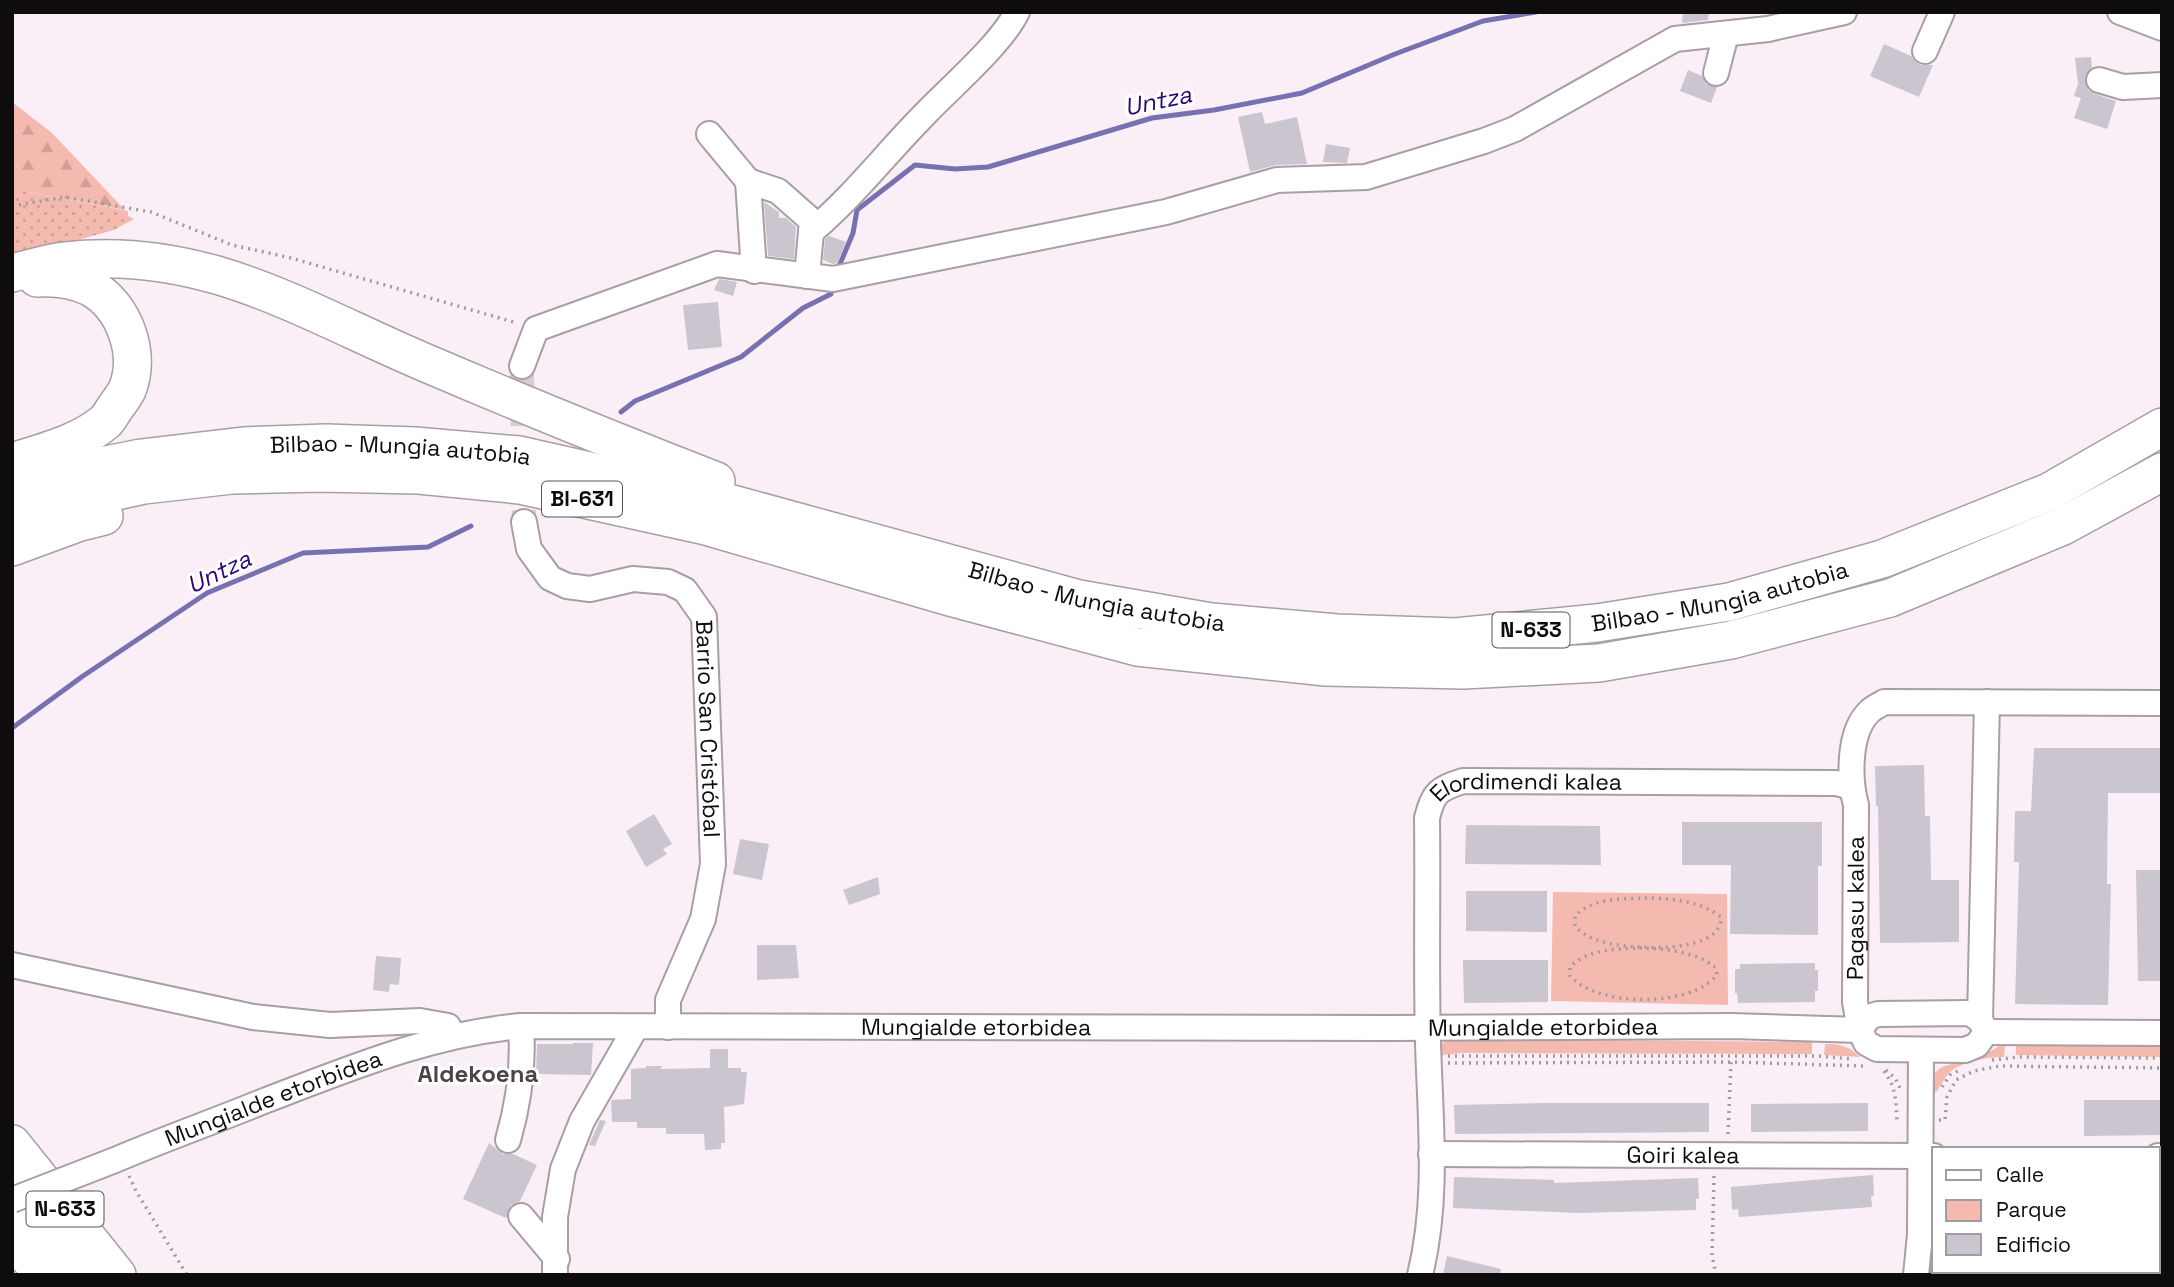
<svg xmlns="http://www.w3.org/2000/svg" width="2174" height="1287" viewBox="0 0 2174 1287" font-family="'Space Grotesk',sans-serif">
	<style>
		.grass { fill: url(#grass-dots) }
		.forest { fill: url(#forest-firs) }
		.green { fill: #f5baaf }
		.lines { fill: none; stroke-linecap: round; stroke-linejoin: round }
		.stream { stroke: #7771b1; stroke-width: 5 }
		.building { fill: #cbc5cf }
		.minor-tunnel { stroke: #d7cdd3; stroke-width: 24; stroke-dasharray: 24 12; stroke-linecap: butt }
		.minor-casing { stroke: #a89ea4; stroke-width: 28 }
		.highway-casing { stroke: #a89ea4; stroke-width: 40 }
		.path { stroke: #a1999f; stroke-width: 3.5; stroke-dasharray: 2 5; stroke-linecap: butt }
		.minor { stroke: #fff; stroke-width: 24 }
		.highway { stroke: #fff; stroke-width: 37 }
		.minor-bridge-casing { stroke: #a89ea4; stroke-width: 28; stroke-linecap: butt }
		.minor-bridge { stroke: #fff; stroke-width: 24 }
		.labels { text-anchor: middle; stroke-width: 6; stroke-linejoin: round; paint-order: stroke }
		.shield { fill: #fff; stroke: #575556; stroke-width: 2 }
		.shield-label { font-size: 21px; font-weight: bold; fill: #0f0c0e }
		.street-label { font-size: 23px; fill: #0f0c0e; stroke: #fff }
		.water-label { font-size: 24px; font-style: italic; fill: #2c0372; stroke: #fff }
		.neighbourhood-label { font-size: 24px; font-weight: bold; fill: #4c4349; stroke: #fff }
	</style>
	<defs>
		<pattern id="grass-dots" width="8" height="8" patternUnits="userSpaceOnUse" patternTransform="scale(1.75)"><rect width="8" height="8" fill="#f5baaf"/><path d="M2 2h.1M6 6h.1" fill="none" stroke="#d19f95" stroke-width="1.8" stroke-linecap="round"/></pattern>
		<pattern id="forest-firs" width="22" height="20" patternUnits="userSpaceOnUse" patternTransform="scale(1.75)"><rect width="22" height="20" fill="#f5baaf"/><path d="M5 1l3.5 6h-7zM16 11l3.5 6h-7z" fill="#d19f95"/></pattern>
	</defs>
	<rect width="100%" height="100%" fill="#faeff6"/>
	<path class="grass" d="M12,189L128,211V216L134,219L114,230L12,258Z"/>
	<path class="forest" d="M12,102L52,133L125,210L12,189Z"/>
	<path class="green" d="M1553,892L1727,894L1728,1005L1551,1001Z
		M1451,1039L1812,1042V1054L1464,1053L1443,1055L1436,1063L1438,1045Z
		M1825,1044C1841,1044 1849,1046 1860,1057L1824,1055Z
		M2005,1044L2004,1057C1988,1057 1962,1061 1949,1073C1944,1078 1941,1086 1936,1092L1930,1093C1931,1056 1957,1068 1980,1058C1990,1053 1994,1047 2005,1044Z
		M2016,1045L2162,1046V1057L2016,1055Z
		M2158,1266H2162V1275H1989L1987,1271H2158Z"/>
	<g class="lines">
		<path class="stream" d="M837,271L853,233L857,210L915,165L955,169L988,167L1152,118L1214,110L1302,93L1395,54L1483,21L1536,12
			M621,412L635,401L741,357L803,308L831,294
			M12,728L83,676L207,593L303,553L428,547L471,526"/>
	</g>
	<path class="building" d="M1683,12H1709L1708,20L1682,23Z
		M1884,44L1911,56L1920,65H1933L1919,97L1870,76Z
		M2091,57L2092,67L2085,77L2088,90L2095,94L2116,101L2107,129L2074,118L2081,98L2074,96L2078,84L2075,58Z
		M1688,70L1702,76L1706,84L1717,87L1711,103L1680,91Z
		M1262,112L1265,124L1297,117L1307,164L1276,165L1250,172L1238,117Z
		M1326,144L1350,148L1347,163L1323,162Z
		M764,202L779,212V218H786L796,227L794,259L768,256Z
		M829,236L846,242L838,263L833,264L823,260L825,239Z
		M719,279L737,282L733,296L714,290Z
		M718,302L722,347L688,350L683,305Z
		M2034,748H2162V793H2108L2107,884H2111L2108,1005L2015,1004L2019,862H2014L2015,811H2031Z
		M1924,765L1925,816H1930L1931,880H1959V942L1880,943L1878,806H1876L1875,766Z
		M654,814L672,844L663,849L667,854L646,867L626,831Z
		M1682,822H1822V866H1818V935L1730,934L1731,865H1682Z
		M1466,825L1600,826L1601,865L1465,864Z
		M740,839L769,844L762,880L733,874Z
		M2136,870H2162V981H2138Z
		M878,877L880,894L849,905L843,890Z
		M1466,891H1547V932L1466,931Z
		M757,945H796L799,978L757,980Z
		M376,956L401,958L399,985L390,984L389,992L373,990Z
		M1463,960H1548V1002L1464,1003Z
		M1815,963V970H1818V991H1815V1002L1738,1003L1737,993H1735V969H1740V964Z
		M573,1043H593L591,1075L536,1074L537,1044H573Z
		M710,1049H728V1068H741V1072H747L744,1104L724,1107L725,1143H721V1149L705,1150L704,1134H666V1128H637V1122H612L611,1100L631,1099V1069L646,1068V1066H662L661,1069L710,1068Z
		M2084,1100H2162V1135L2084,1136Z
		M1544,1103H1709V1132L1455,1134L1454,1105Z
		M1868,1103V1131L1751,1132V1104Z
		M600,1120L606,1121L595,1146L589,1145Z
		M489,1143L503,1154H513L537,1165L520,1201L511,1205L506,1218L463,1199Z
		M1873,1175L1874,1196H1871L1872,1207L1739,1217L1738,1209L1732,1210L1731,1187Z
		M1454,1177L1554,1180V1183L1698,1178L1699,1199H1696V1210L1578,1213L1453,1208Z
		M1447,1256L1501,1269L1500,1275H1443Z"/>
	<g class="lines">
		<path class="minor-tunnel" d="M522,366L524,522"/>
		<defs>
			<g id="minor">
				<path d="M2120,12L2162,28"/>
				<path d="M1925,51L1942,12"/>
				<path d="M1716,73L1726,34"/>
				<path d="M2099,80L2123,87L2162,85"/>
				<path d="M709,134L748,181"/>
				<path d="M811,232C854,196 888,151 927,112C953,85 1001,44 1017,12"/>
				<path d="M754,271L748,181L778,191L812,221L807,276"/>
				<path d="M522,366L536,329L717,264L833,279L1166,212L1277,180L1366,177L1484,141L1515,129L1675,39L1768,29L1844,12"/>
				<path id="s1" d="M524,522L529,549L550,578L567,586L590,589L633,579L668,582L685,590L704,617L713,864L703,919L668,1000V1027"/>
				<path d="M12,965L253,1017L330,1025L420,1021L448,1026L453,1036"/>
				<path d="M1980,1020L1987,702"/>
				<path d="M1860,1030L1869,1017L1878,1014L1970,1013L1980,1020L1986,1031"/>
				<path id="s2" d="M1986,1032L1977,1045L1965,1050L1877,1049L1866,1043L1860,1030L1855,1002L1856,805C1849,779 1848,731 1870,711C1874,707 1880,705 1884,702L2162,703"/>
				<path d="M1986,1032L2162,1033"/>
				<path d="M508,1140C519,1102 524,1066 521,1026"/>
				<path id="s3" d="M1431,1154L1934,1156"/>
				<path d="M2158,1156H2162"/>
				<path id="s4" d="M115,1160C164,1139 215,1121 264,1101C348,1069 431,1034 521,1026L1391,1028L1731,1026L1860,1030"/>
				<path d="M521,1216L557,1259"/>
				<path d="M1943,1271L1945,1275"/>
				<path d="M555,1275V1217L563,1169L582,1121L636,1027"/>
				<path id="s5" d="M1420,1275C1439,1198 1430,1119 1428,1042C1426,967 1428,893 1427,818C1433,793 1438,789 1463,781L1836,783L1851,787"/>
				<path d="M1916,1275L1920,1235L1921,1050"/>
			</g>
			<g id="highway">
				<path d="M12,273C29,269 47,263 64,261C204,245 303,311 426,363C522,404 618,443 716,481"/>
				<path d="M12,462C43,452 81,443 106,421C109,418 112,412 115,408C119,402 124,396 127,390C142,354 124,305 90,287C73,279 55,277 37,278"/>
				<path id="s6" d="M12,484L141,458L243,446L326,443L415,446L519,455L718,500L1079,599L1211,622L1337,633L1455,637L1597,623L1729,602L1882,559L2049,492L2162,427"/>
				<path d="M12,514L144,485L232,475L319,473L419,475L520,485L706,526L950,597L1137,647L1326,667L1464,670L1599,663L1731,640L1890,598L2063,526L2162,472"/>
				<path d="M12,547L80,522L104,516"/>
				<path d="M12,1144L117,1275"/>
				<path d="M12,1194L75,1275"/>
				<path d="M12,1241L46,1275"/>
			</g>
		</defs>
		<use href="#minor" class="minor-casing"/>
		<use href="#highway" class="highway-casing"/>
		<path class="path" d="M12,206L65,197L151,212L232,245L291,258L517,323
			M1645,898C1670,898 1701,901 1721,917C1722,956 1627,949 1603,942C1592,939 1582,934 1575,926V916C1592,898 1621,899 1645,898Z
			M1640,948C1665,949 1696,951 1716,968L1717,975C1691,1008 1597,1007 1570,976V967C1587,949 1617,949 1640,948Z
			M1448,1056H1818L1853,1059
			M1992,1060L2018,1057L2162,1058
			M1448,1063L1731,1062L1864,1066
			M1886,1070L1895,1078L1900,1088
			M1884,1071C1896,1087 1896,1101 1897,1120H1900
			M1942,1087L1950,1075L1958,1071
			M1939,1120H1945L1947,1097L1956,1080L1974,1071L2000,1066L2162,1068
			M1728,1134L1731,1062
			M129,1176L136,1191L187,1275
			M1714,1176L1712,1255L1716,1275
			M1974,1271L1976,1275"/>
		<use href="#minor" class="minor"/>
		<use href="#highway" class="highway"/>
		<defs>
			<path id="minor-bridge" d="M12,1200L115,1160"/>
		</defs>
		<use href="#minor-bridge" class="minor-bridge-casing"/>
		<use href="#minor-bridge" class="minor-bridge"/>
	</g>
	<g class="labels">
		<g class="shield">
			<rect x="542" y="481.5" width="80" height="35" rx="5"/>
			<rect x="1492.5" y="612.5" width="77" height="35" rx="5"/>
			<rect x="26.5" y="1191.5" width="77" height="35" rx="5"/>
		</g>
		<g class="shield-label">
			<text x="582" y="506">BI-631</text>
			<text x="1531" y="637">N-633</text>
			<text x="65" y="1216">N-633</text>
		</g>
		<g class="street-label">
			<text dy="8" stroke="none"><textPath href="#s6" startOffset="392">Bilbao - Mungia autobia</textPath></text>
			<text dy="8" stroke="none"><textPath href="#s6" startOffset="1106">Bilbao - Mungia autobia</textPath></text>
			<text dy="8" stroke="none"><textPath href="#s6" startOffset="1736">Bilbao - Mungia autobia</textPath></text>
			<text dy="8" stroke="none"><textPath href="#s1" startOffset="348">Barrio San Cristóbal</textPath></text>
			<text dy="8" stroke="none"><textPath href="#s5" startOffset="576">Elordimendi kalea</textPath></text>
			<text dy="8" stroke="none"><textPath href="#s2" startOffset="266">Pagasu kalea</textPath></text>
			<text dy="8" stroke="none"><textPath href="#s4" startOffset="1451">Mungialde etorbidea</textPath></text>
			<text dy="8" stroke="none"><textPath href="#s4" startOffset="884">Mungialde etorbidea</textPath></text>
			<text dy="8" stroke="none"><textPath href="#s4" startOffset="170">Mungialde etorbidea</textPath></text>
			<text dy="8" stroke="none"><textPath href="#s3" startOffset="252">Goiri kalea</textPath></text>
		</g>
		<g class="water-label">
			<text transform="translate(1158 101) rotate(-12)" y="8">Untza</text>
			<text transform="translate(219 572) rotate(-26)" y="8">Untza</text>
		</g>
		<g class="neighbourhood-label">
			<text x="478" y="1082">Aldekoena</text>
		</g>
	</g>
	<rect width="2174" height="1287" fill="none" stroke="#0f0c0e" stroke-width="28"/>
	<rect x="1932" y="1147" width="228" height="126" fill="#ffffff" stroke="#9f9e9f" stroke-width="2"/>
	<rect x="1946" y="1170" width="35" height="10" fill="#ffffff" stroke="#9f9e9f" stroke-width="2"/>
	<text x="1996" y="1182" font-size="21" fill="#0f0c0e">Calle</text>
	<rect x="1946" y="1200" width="35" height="21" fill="#f5baaf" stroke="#9f9e9f" stroke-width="2"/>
	<text x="1996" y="1217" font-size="21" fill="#0f0c0e">Parque</text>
	<rect x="1946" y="1234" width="35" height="21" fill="#cbc5cf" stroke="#9f9e9f" stroke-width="2"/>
	<text x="1996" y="1252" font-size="21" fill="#0f0c0e">Edificio</text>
</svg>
